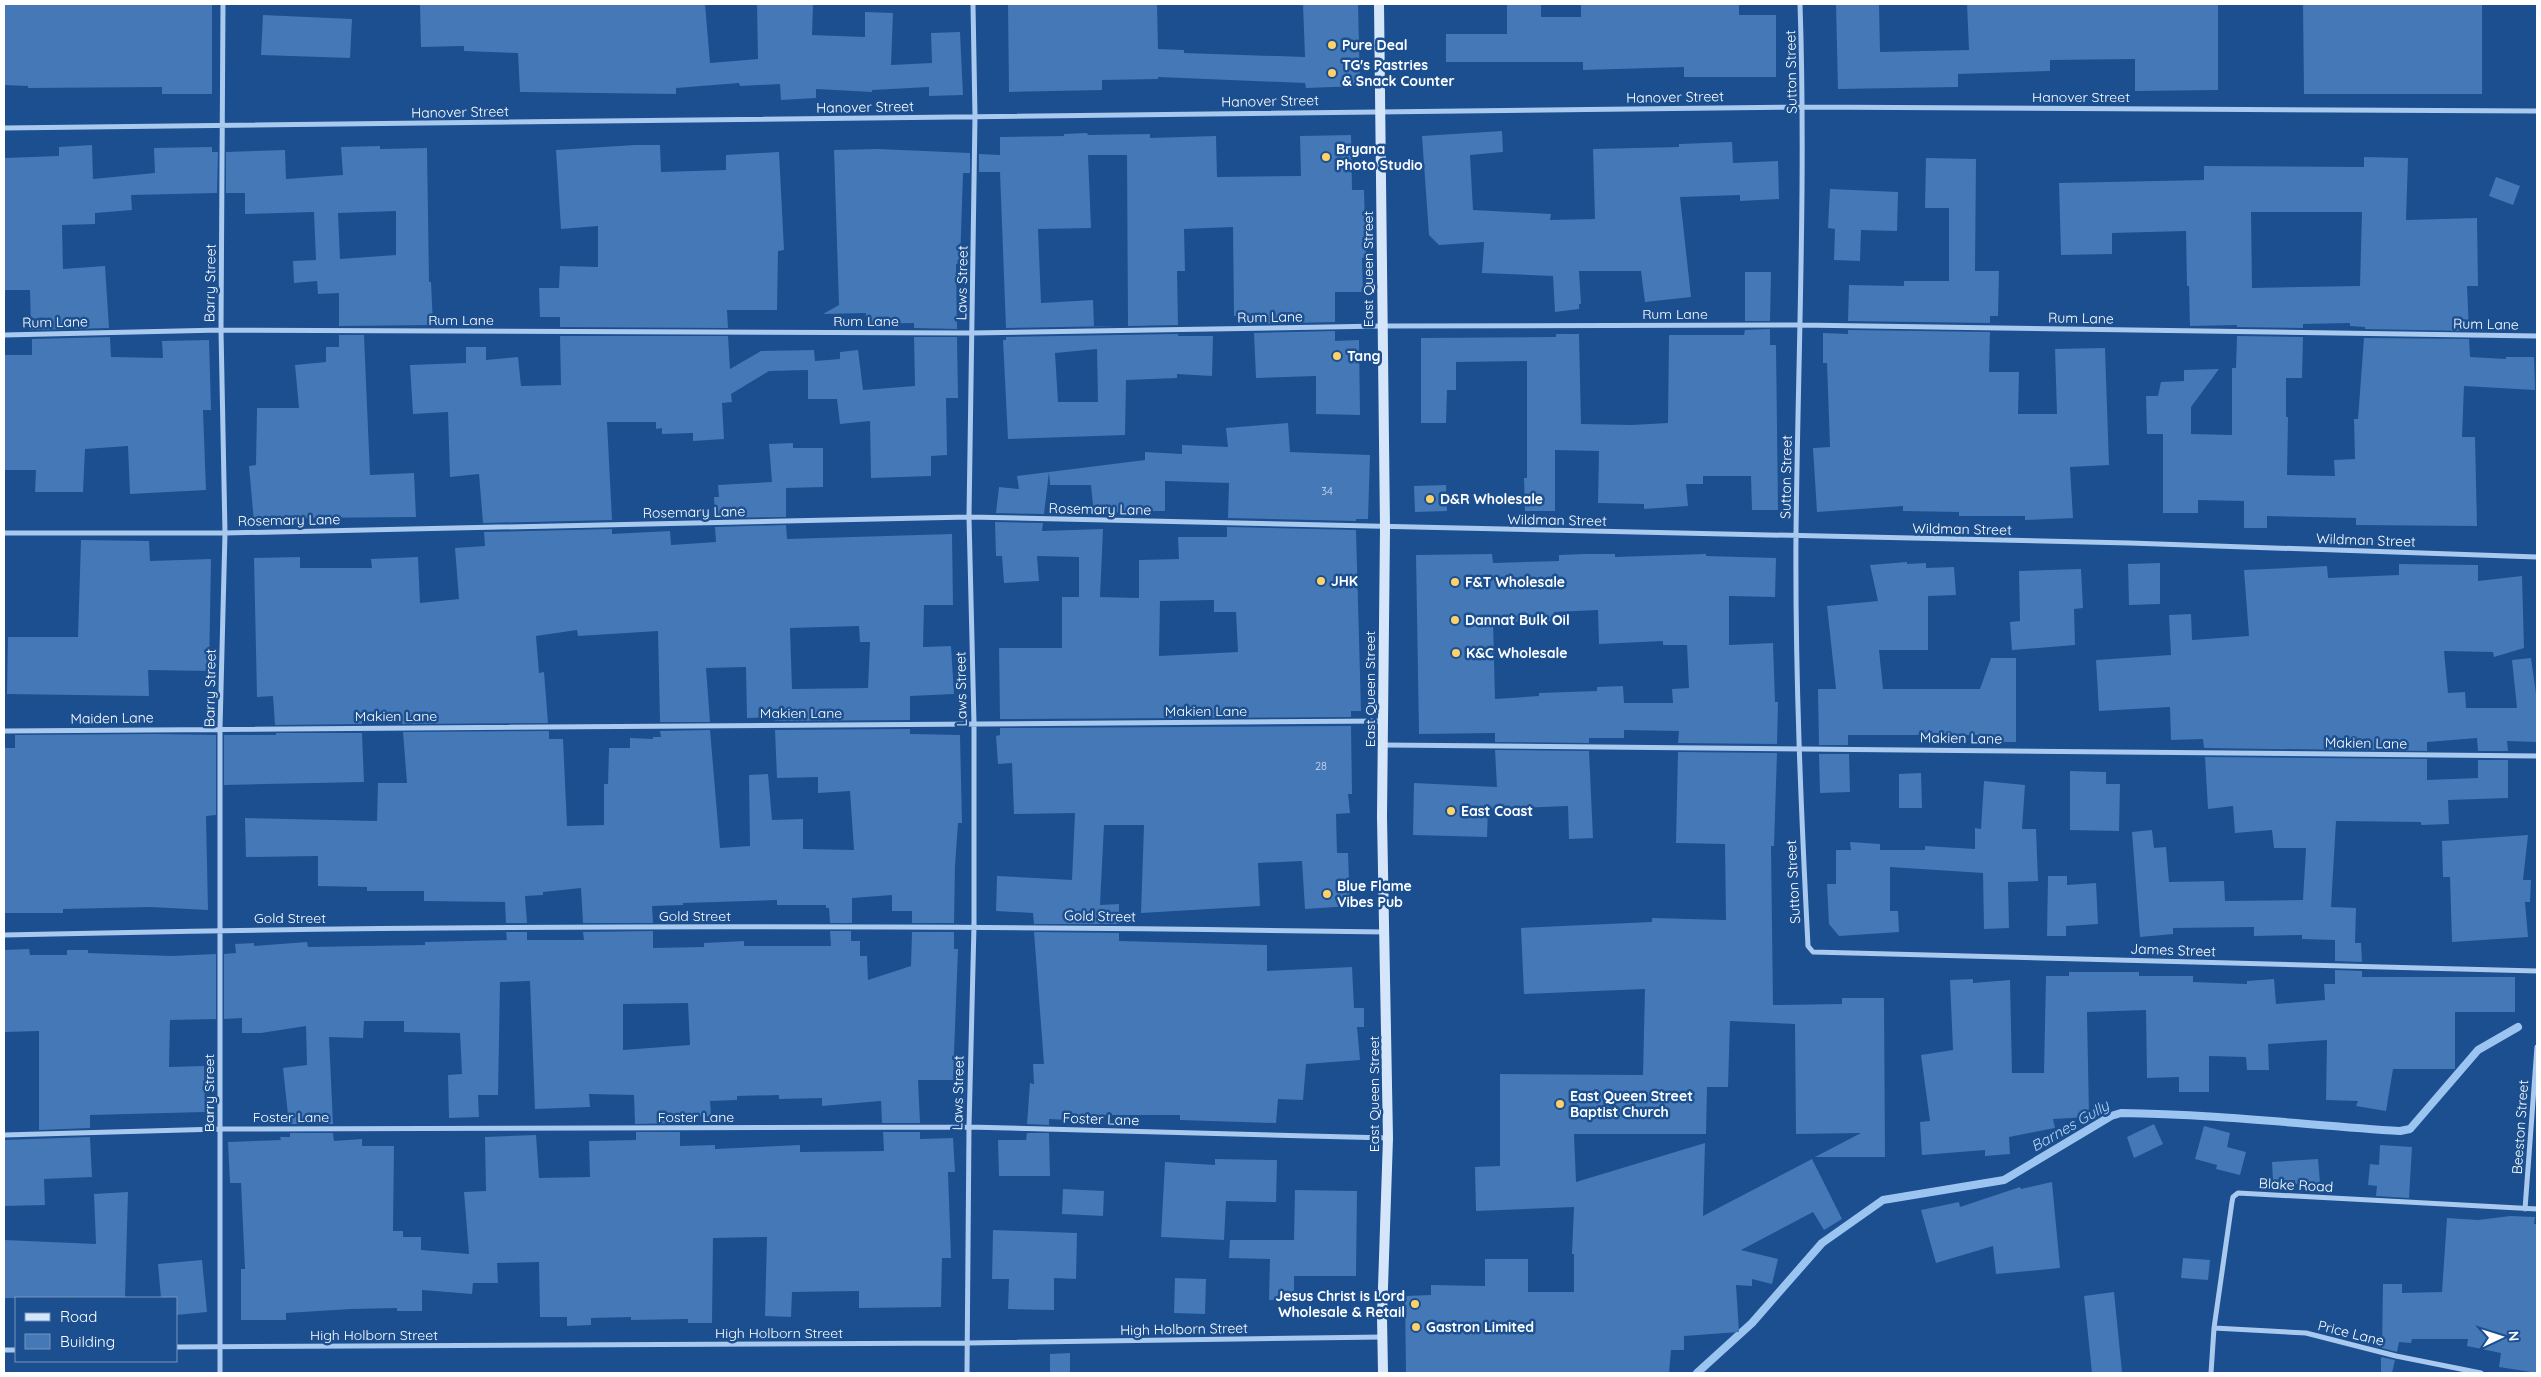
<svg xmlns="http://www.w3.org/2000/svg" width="2541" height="1377" viewBox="0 0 2541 1377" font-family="Quicksand,sans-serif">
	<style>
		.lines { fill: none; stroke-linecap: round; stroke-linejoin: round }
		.stream { stroke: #9cc4f0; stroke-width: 8 }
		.building { fill: #4478b7; fill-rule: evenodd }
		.street { stroke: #a9c9ee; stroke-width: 5 }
		.secondary { stroke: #d6e6fa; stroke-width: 10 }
		.poi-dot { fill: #ffd166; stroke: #1b4f8f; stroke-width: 2 }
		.labels { text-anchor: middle; stroke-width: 5; stroke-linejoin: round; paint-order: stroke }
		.number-label { font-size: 11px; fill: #d0dded }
		.poi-label { font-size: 14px; font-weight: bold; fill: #fff; stroke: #1b4f8f; text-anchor: start }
		.street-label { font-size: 14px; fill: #fff; stroke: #1b4f8f }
		.water-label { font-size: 15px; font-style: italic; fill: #b5d3f5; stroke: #1b4f8f }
	</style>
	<rect width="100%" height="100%" fill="#1b4f8f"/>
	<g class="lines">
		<path class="stream" d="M1697,1373L1752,1323L1822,1243L1883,1200L2004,1180L2111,1116L2121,1113C2215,1114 2307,1125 2400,1131L2410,1129L2478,1050L2518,1027"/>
	</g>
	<path class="building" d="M4,4H212V94H162V87L28,88V86L4,85Z
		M420,4H705L710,63L758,59L757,4L813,5L812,35L865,37V12L893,13L891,65L932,63L931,33L960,32L963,95L929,96V87L872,90V92L816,89V98L781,100L780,84L740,86L739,83L676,88V94L520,92L518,53L464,51V46L421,47Z
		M1008,4H1157L1158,49L1184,50V53L1305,57L1303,4H1358L1360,86L1306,88L1305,83L1158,77V79L1102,80V90L1009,92Z
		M1507,4H1541V17H1581V4H1739V15H1776V77H1684V67L1583,70V62H1446V34H1507Z
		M1836,4H1879L1880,52L1969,50L1967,4H2218V90L2135,91V59L2050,60V71L1958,74V87L1838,89Z
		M2303,4H2482V94H2304Z
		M263,15L352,19L350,58L261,55Z
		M1502,131L1503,152L1470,155L1473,210L1551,214L1550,220L1595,219L1593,149L1679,147V144L1732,142L1733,163L1778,161L1779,199L1740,201V195L1680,197L1691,297L1645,302L1641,271H1579L1581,304H1579V309L1555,312L1553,276L1482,273L1484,242L1439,245L1429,235L1422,136Z
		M1087,133L1088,135L1150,134V138L1216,136L1217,177L1301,176L1300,136L1351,135L1352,190H1364L1366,258H1362L1363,292H1335V322L1254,324V315L1234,316L1233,227L1184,229L1185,271H1177L1178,325L1006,328L1000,172H979V154L1000,155V137L1064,136V134ZM1088,155H1127L1128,326H1094L1093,300L1041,303L1038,229L1091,228Z
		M92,145L93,179L155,173L154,148L212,147V152H218L217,193L131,195L132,210L95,213V224L62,225L63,269L105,266L109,328L31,330L30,290H4V158L59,156V147Z
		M635,145H660L661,172L726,170V155L779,152L784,250L778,251L777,310H727L728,328L560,327V317H540L539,288H559L560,266L598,267V226L561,229L556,150Z
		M380,146V149L427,148L429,282H431L433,325L339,326V293L318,294L317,281L294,283L293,261L316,260L314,212L245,214V193H226V152L285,150L286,179L343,175L341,147ZM396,211V255L340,259L338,213Z
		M878,149L970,153V173H963L960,264H956L957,329L914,328V323L866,324V313L823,314L839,305L834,150Z
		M2364,157L2408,158L2406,220L2477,218L2478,286H2467L2469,331L2365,329V327L2350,326V323L2303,324V328L2237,327V325L2190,326L2189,286H2187L2186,231L2112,233V254L2061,255L2059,183L2204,180V166L2364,167ZM2251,212H2362L2360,286L2252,288Z
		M1926,158L1976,159L1975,271H1999L1998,316H1990V323L1848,321L1849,285L1904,286V281H1949V208H1925Z
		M2496,177L2520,186L2513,205L2489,196Z
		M1830,189L1898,192L1897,231L1861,230L1860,261L1834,260L1835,229L1828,228Z
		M1745,272H1771L1770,321H1745Z
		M1770,329V345H1776L1778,510H1752L1751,476H1703V484H1686L1688,506L1644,509V504L1598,503L1599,451L1555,450V511H1525L1524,478H1527V361L1456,362V390H1447L1446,423H1421V338L1556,337V334H1579L1581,424L1632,425L1668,423L1669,335H1744L1745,330Z
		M1848,330L1990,332L1989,372H2019L2018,414H2057L2055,349L2105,348L2109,465L2070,467L2073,518L2025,520V516H1959V512L1903,511V506L1817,512L1813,448L1830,447L1827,363H1823V333L1848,334Z
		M1335,331V341L1359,340L1360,415L1316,414V376L1256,378L1254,333Z
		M1178,334V336H1213L1212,376L1177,374V378L1126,380L1125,435L1008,439L1003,340H1006V337ZM1097,349L1098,402H1058L1055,353Z
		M339,335H364L370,475L414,473L416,517L300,518L254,522L249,466L256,465L257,408H299L295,365L326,362V347H339Z
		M560,336H728L730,369L761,351L814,350L815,361L840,359V352L858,350L863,390L915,386L914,337H957L958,398H946L947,455L931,456V476L871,478L870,421L840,424L837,399H808V370L769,371L731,394L732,402L722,403L724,439L693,441V433L662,434V428L656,429V422H607L612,520L483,523L479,474L450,477L448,412L413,414L410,365L466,363V347H486V360L518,357L521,386L561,385Z
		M2237,336L2303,337L2302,378H2286V417H2288L2287,475L2335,476L2334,460L2355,459L2354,419H2358L2364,338L2469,339L2470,357L2506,359V357H2534L2535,390L2464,386L2462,437H2475L2477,526L2356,525V518L2267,516V528H2244V501L2198,500V513H2163V434H2147L2146,396H2158L2161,382L2184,381V370L2219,369L2191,407V434L2232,435V368H2236Z
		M110,337L111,357L163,358L162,341L209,340L211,410H203L206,490L130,494L128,446L85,449L83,492H35L36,470H4V355H32V339Z
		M1288,423L1290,452L1370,455L1368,519H1356V521L1228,518L1229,483L1165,481V511H1132L1094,515L1091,485H1050L1049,472L1145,460V452L1182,454V445L1228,447L1226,428Z
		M793,443V448H823V487L786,488V517L715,518L714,497H719L718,485L772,482L769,444Z
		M1049,472L1044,514L996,513L999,487L1019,489L1017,476Z
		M1446,485L1447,511L1415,512L1414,486Z
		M995,522L1043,523L1042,531L1103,529L1100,597L1139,598V560L1179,559L1178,537H1227V527L1356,530L1361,711H1351V717L1000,719L999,648H1062V597H1079V557L1037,556L1039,581L1004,583L1002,556H996ZM1214,600V612H1236L1238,652L1159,656L1160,601Z
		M786,525L787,539L952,534L953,605H924L923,647L951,646L954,694L910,696V720L775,721V717L747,718L746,667L706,668L710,722H660L658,631L578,636L577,630L536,636L539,673L544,672L548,723L402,724V719L362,722V724L275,725L273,696L257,697L254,558L300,557V568H372L371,559L418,557L420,603L459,599L455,548L485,546L484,532L612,529V534L670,531L671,545L716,542L715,527ZM859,626L860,642H870L868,688L792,689L790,628Z
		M81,540L149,541L150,561L211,559L209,671L148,670L149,696L7,694L8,637H78Z
		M1492,554L1493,563L1559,561V555L1585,554H1615V557L1706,554V556L1776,558L1775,597L1729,596V645L1773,643L1775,702H1778L1777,744L1678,743L1679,731L1624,730V738H1589V743L1495,742V733L1419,734L1416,555ZM1598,610L1599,644L1663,641V645H1687L1689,688L1672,689L1673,703H1624L1623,686L1597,687V691L1539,693V696L1495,699L1493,622L1554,621V612Z
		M1907,562V564L1926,563V568L1954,567L1956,595L1928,596V650H1879L1883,689H1980L1991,658H2016V742H1978V735H1848V745H1819L1818,689H1836L1827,606L1878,601L1870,565Z
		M2160,563V604L2129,605L2128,564Z
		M2399,564L2478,565V581L2522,576L2524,648L2494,657L2493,652L2444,651L2448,693L2465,692L2466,708H2517L2512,660L2531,658L2537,701V742L2507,741L2508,751H2478L2477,738L2427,742V751L2204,748L2203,739L2171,740L2170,707L2099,711L2096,660L2171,655L2169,615L2191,614L2192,640L2249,636L2244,570L2327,566L2328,578L2399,575Z
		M2081,569L2083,608L2074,609L2075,645L2012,650L2010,622L2020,621L2019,571Z
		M1351,726L1352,794H1348L1350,813L1336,814L1337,853H1348L1350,906L1305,909L1302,861L1258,863L1260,906L1141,913L1144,825H1104L1100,905L1119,904V924H1034L1033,913L996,911L997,876L1072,880L1075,813L1014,814L1012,763L998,764L996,736L1000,735V728Z
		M910,729V734L960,735L962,823H958L955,866L954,923H912V911H892V895L852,898V923H830L829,908H826V905H777V900L683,903V905L652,906L653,923H583L581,888L543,892V895L525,896L527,923H506L505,902L424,901V891H367V887L318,886V856L246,857L245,818L377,821L378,783H407L403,732L549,731V739H563L567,826L604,825V784H608L609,748H630V738L653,739V737H661L660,731L710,730L720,848L750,846L749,775L768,774L772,820L803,819V849L854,850L850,791L818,793V777L777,778L775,730Z
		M276,733H362L364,782L224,785V735H276Z
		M153,734L216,735V815L206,816L208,910L150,907L63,909V913H4V748H15V735Z
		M1495,750L1589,751L1593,838L1569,839L1568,806L1488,809L1487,837L1413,835L1414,783L1497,787Z
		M1678,752L1777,753L1774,846H1771L1773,1005L1842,1004V998H1884L1885,1157H1815L1861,1133L1796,1134L1795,1024L1730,1021L1728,1087H1707L1706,1134H1574L1576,1182L1705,1143L1703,1216L1812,1159L1842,1219L1824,1230L1813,1212L1741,1250L1778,1259L1772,1284L1752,1279V1286L1736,1285L1739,1332L1684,1336V1350H1671L1669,1373H1406L1405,1296L1431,1295V1285L1485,1286V1259H1528V1292H1574V1254H1572L1574,1207L1476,1211L1475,1167L1500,1166V1074L1643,1075L1645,989L1524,994L1521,928L1652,922V918L1726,920L1725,844L1676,843Z
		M1819,754H1849L1850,792L1820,793Z
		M2205,757L2427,759V780L2478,778V760H2508V798L2448,800L2449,824L2421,825V822L2336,821L2331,907L2356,908L2355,943H2361L2362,962L2335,961V940L2302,939V935L2254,936V927L2173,928V934L2140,937L2132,832L2152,830L2154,848L2166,847L2169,882L2224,881L2225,901L2303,900L2306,848H2274L2272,830L2235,833L2233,806L2208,809Z
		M2070,771L2106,772V784H2120L2119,831L2070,830Z
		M1921,773L1922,808H1899V774Z
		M1984,781L2025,785L2022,829H2036L2038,881L2008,882L2009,928L1984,929L1983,873L1890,867V911H1898L1899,932L1839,936L1829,924L1827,884H1836V850H1851L1850,842L1880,844V850H1925V846L1975,849V828L1981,829Z
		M2528,835L2523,880H2531L2530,902H2525L2528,937L2452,942L2450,877H2443L2442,841Z
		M2048,876H2067V885L2096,883L2098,924L2066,926V936H2047Z
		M653,931V948L704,947V943L744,941V946H831L830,931H851V941H860V956H867L868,980L911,966L912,932H954V949H958L953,1080H918L920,1123H882L881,1101L822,1106V1098L779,1099V1095L737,1096V1100L710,1101L711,1116L679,1119V1123L635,1124L634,1095L589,1094L590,1107L535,1109L530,981L500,982L498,1095H478L479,1117L449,1118L448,1075L462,1074L460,1033L404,1032V1021H364L363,1038L329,1037L333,1124H289L283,1068L307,1065L306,1026L261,1033H242V1018L224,1019V954L236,953L235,944L254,943V946L307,942L308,947L425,945V942L507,940L506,932H527V940H584L583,932ZM688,1003L690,1045L623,1050V1004Z
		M1034,932L1119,933V941L1267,945V971L1352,967L1354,1008H1364V1027H1357L1360,1060L1306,1064L1303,1100L1278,1099L1276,1123L1180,1120V1115H1088V1121L1049,1119V1125L1027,1124L1030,1083L1034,1084L1033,1064H1044Z
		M29,949L30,955H67V950H88V953L171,956L216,954V1019L170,1020L169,1067L204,1066L205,1112L90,1115V1128L39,1130V1031L4,1032V950Z
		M2335,970L2362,971V977H2515V1012H2455V1069H2393L2386,1111L2356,1106L2358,1101L2326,1100L2327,1040L2268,1044L2269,1070H2247L2246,1057L2209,1056V1092H2179V1077L2147,1078L2146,1010L2087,1012L2089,1117L2053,1119L2055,1128L2009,1137L2010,1154L1985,1156V1150L1922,1155L1920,1122L1930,1121L1921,1055L1953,1050L1950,980L1973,979V983L2010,980L2012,1073H2044L2046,976H2069V972H2139V976H2193V982L2247,984V981L2274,979L2276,1004L2325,1000L2324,984H2335Z
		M2154,1124L2163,1144L2134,1158L2127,1137Z
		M2204,1126L2230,1133L2227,1147L2246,1152L2240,1175L2216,1169L2217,1165L2195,1159Z
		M636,1132H680V1146L715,1145V1149L800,1145V1152L884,1151L883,1132H920V1139L953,1138L955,1172H948L951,1258H942L941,1307L859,1308V1291L792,1292L791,1317L765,1316L767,1237L713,1238L712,1323H688V1319L631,1320V1317L591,1318V1325L567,1326V1317H540L539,1262L497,1263L498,1283H473L472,1294L422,1290V1311H397V1308L351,1309L286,1313V1320H241V1269H245L241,1183H230L228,1142L281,1140L280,1137H290V1133H333L334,1141L362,1139V1146H394L393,1231H403V1237H421V1250L469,1254L464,1192L486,1191L485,1137L536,1135L539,1178L590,1177L589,1141L636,1140Z
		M1027,1133H1049L1050,1176H999L998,1140H1026Z
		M90,1137L92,1177L44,1179L45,1205L4,1206V1140Z
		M2380,1145L2412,1147L2409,1198L2376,1196L2377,1186L2368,1185L2370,1164L2379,1165Z
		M1215,1159L1277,1160L1276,1202L1226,1201L1224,1240L1161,1237L1165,1162L1215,1165Z
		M2318,1159L2320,1183L2295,1184V1180L2273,1181L2272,1162Z
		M2052,1182L2060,1268L1996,1274L1993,1246L1936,1263L1921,1210L1959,1202L1960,1207L2020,1187L2021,1189Z
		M1063,1189L1104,1191L1103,1216L1062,1214Z
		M1295,1190L1357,1191L1356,1276H1294V1300H1269L1270,1259L1229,1258L1230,1240H1294Z
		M128,1192L125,1298H4V1240L96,1244L94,1194Z
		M2510,1216L2535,1217L2534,1224H2537V1373L2499,1367L2501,1353L2467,1346L2468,1339H2412L2411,1343L2399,1342L2397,1352L2382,1348L2383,1284H2402V1293L2442,1292L2447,1218L2478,1220Z
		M993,1230L1077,1233L1076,1279L1054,1278V1310L1008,1309L1009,1279H992Z
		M2183,1258L2210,1260L2208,1280L2181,1278Z
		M202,1260L207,1312L176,1315V1298H161L158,1264Z
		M1175,1278L1206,1279L1205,1314L1174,1313Z
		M2114,1292L2122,1372L2092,1373L2084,1296Z
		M1070,1353V1373H1050V1354Z
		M2381,1357L2395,1360L2392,1373H2381Z"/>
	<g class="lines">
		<path class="street" d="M1800,4C1806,180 1798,357 1796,534C1795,672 1801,809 1808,946L1813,952L2537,971
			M4,128L1804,107L2537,111
			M4,335L221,330L972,333L1382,326L1800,325L2537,336
			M4,533H225L969,517L2130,543L2537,557
			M4,731L1383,721
			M1384,745L2537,756
			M4,935C464,924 925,925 1386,932
			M4,1135L220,1129L969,1127L1388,1138
			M2525,1209L2537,1047
			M2214,1328L2306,1333L2396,1356L2481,1373
			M176,1347L967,1343L1382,1337
			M4,1350H16
			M220,1373V728L225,533L221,330L223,4
			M967,1373L969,1127L974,926V723L969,517L975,116L973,4
			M2211,1373L2214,1328L2232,1202L2233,1197L2238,1193L2537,1209"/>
		<path class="secondary" d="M1379,4L1385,528L1382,817L1388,1138L1382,1317L1383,1373"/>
	</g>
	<g class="poi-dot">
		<circle cx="1332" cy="45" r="5"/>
		<circle cx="1332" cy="73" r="5"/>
		<circle cx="1326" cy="157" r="5"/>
		<circle cx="1337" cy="356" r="5"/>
		<circle cx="1430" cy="499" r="5"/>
		<circle cx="1321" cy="581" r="5"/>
		<circle cx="1455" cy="582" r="5"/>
		<circle cx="1455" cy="620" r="5"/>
		<circle cx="1456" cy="653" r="5"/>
		<circle cx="1451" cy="811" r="5"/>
		<circle cx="1327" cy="894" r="5"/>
		<circle cx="1560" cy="1104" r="5"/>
		<circle cx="1415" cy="1304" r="5"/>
		<circle cx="1416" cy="1327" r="5"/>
	</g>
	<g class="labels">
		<g class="number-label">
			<text x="1327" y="495">34</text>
			<text x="1321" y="770">28</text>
		</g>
		<g class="poi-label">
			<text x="1342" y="50">Pure Deal</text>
			<text x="1342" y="70">TG's Pastries<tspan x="1342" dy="16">&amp; Snack Counter</tspan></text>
			<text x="1336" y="154">Bryana<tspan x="1336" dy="16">Photo Studio</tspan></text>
			<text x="1347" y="361">Tang</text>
			<text x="1440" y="504">D&amp;R Wholesale</text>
			<text x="1331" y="586">JHK</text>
			<text x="1465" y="587">F&amp;T Wholesale</text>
			<text x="1465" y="625">Dannat Bulk Oil</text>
			<text x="1466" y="658">K&amp;C Wholesale</text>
			<text x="1461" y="816">East Coast</text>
			<text x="1337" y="891">Blue Flame<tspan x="1337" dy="16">Vibes Pub</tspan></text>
			<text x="1570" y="1101">East Queen Street<tspan x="1570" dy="16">Baptist Church</tspan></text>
			<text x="1405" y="1301" text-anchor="end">Jesus Christ is Lord<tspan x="1405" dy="16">Wholesale &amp; Retail</tspan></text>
			<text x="1426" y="1332">Gastron Limited</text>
		</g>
		<g class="street-label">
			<text transform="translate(1791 72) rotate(-91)" y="5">Sutton Street</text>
			<text transform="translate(1675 97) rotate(-1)" y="5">Hanover Street</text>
			<text x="2081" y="102">Hanover Street</text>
			<text transform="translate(1270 101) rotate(-1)" y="5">Hanover Street</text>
			<text transform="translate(865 107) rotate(-1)" y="5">Hanover Street</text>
			<text transform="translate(460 112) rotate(-1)" y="5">Hanover Street</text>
			<text transform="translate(1368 269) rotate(-90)" y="5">East Queen Street</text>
			<text transform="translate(210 283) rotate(-89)" y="5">Barry Street</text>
			<text transform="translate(962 283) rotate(-89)" y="5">Laws Street</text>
			<text x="1675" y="319">Rum Lane</text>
			<text transform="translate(1270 317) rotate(-1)" y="5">Rum Lane</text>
			<text transform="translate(2081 318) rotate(1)" y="5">Rum Lane</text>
			<text x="461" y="325">Rum Lane</text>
			<text x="866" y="326">Rum Lane</text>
			<text transform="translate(55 322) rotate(-1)" y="5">Rum Lane</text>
			<text transform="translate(2486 324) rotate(1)" y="5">Rum Lane</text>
			<text transform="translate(1786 477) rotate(-89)" y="5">Sutton Street</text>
			<text transform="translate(1100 509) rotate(1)" y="5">Rosemary Lane</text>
			<text transform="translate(694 512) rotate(-1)" y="5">Rosemary Lane</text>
			<text transform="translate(289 520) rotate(-1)" y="5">Rosemary Lane</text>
			<text transform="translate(1557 520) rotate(1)" y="5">Wildman Street</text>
			<text transform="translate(1962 529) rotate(1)" y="5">Wildman Street</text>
			<text transform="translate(2366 540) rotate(2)" y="5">Wildman Street</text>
			<text transform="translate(210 688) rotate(-89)" y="5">Barry Street</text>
			<text transform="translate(961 689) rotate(-91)" y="5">Laws Street</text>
			<text transform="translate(1370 689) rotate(-90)" y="5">East Queen Street</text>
			<text x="1206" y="716">Makien Lane</text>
			<text x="801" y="718">Makien Lane</text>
			<text x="396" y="721">Makien Lane</text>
			<text transform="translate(112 718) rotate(-1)" y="5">Maiden Lane</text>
			<text transform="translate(1961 738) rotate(1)" y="5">Makien Lane</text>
			<text transform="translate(2366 743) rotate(1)" y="5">Makien Lane</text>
			<text transform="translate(1793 882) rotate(-93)" y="5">Sutton Street</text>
			<text x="695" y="921">Gold Street</text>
			<text transform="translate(1100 916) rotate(1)" y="5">Gold Street</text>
			<text x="290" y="923">Gold Street</text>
			<text transform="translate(2173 950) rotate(2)" y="5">James Street</text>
			<text transform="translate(209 1093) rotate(-90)" y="5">Barry Street</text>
			<text transform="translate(958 1093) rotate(-89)" y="5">Laws Street</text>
			<text transform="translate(1374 1094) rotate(-90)" y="5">East Queen Street</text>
			<text x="291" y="1122">Foster Lane</text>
			<text x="696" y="1122">Foster Lane</text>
			<text transform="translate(1101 1119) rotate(2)" y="5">Foster Lane</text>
			<text transform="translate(2520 1127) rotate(-86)" y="5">Beeston Street</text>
			<text transform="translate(2296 1185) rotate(3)" y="5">Blake Road</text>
			<text transform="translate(1184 1329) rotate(-1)" y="5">High Holborn Street</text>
			<text x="779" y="1338">High Holborn Street</text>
			<text transform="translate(2351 1333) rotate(14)" y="5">Price Lane</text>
			<text x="374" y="1340">High Holborn Street</text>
		</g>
		<g class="water-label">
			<text transform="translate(2070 1126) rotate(-30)" y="5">Barnes Gully</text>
		</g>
	</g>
	<rect width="2541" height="1377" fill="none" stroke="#ffffff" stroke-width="10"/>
	<rect x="15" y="1297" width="162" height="65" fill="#1b4f8f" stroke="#7695bc"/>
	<rect x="25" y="1313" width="25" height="8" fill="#d6e6fa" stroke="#7695bc"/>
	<text x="60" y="1322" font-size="15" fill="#ffffff">Road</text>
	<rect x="25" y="1334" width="25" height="15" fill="#4478b7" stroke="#7695bc"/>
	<text x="60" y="1347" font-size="15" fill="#ffffff">Building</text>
	<g transform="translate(2501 1337) rotate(86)" stroke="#1b4f8f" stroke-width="4" paint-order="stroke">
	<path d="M0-4L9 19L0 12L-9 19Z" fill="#ffffff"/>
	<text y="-8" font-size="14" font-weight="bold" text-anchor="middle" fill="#ffffff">N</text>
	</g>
</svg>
